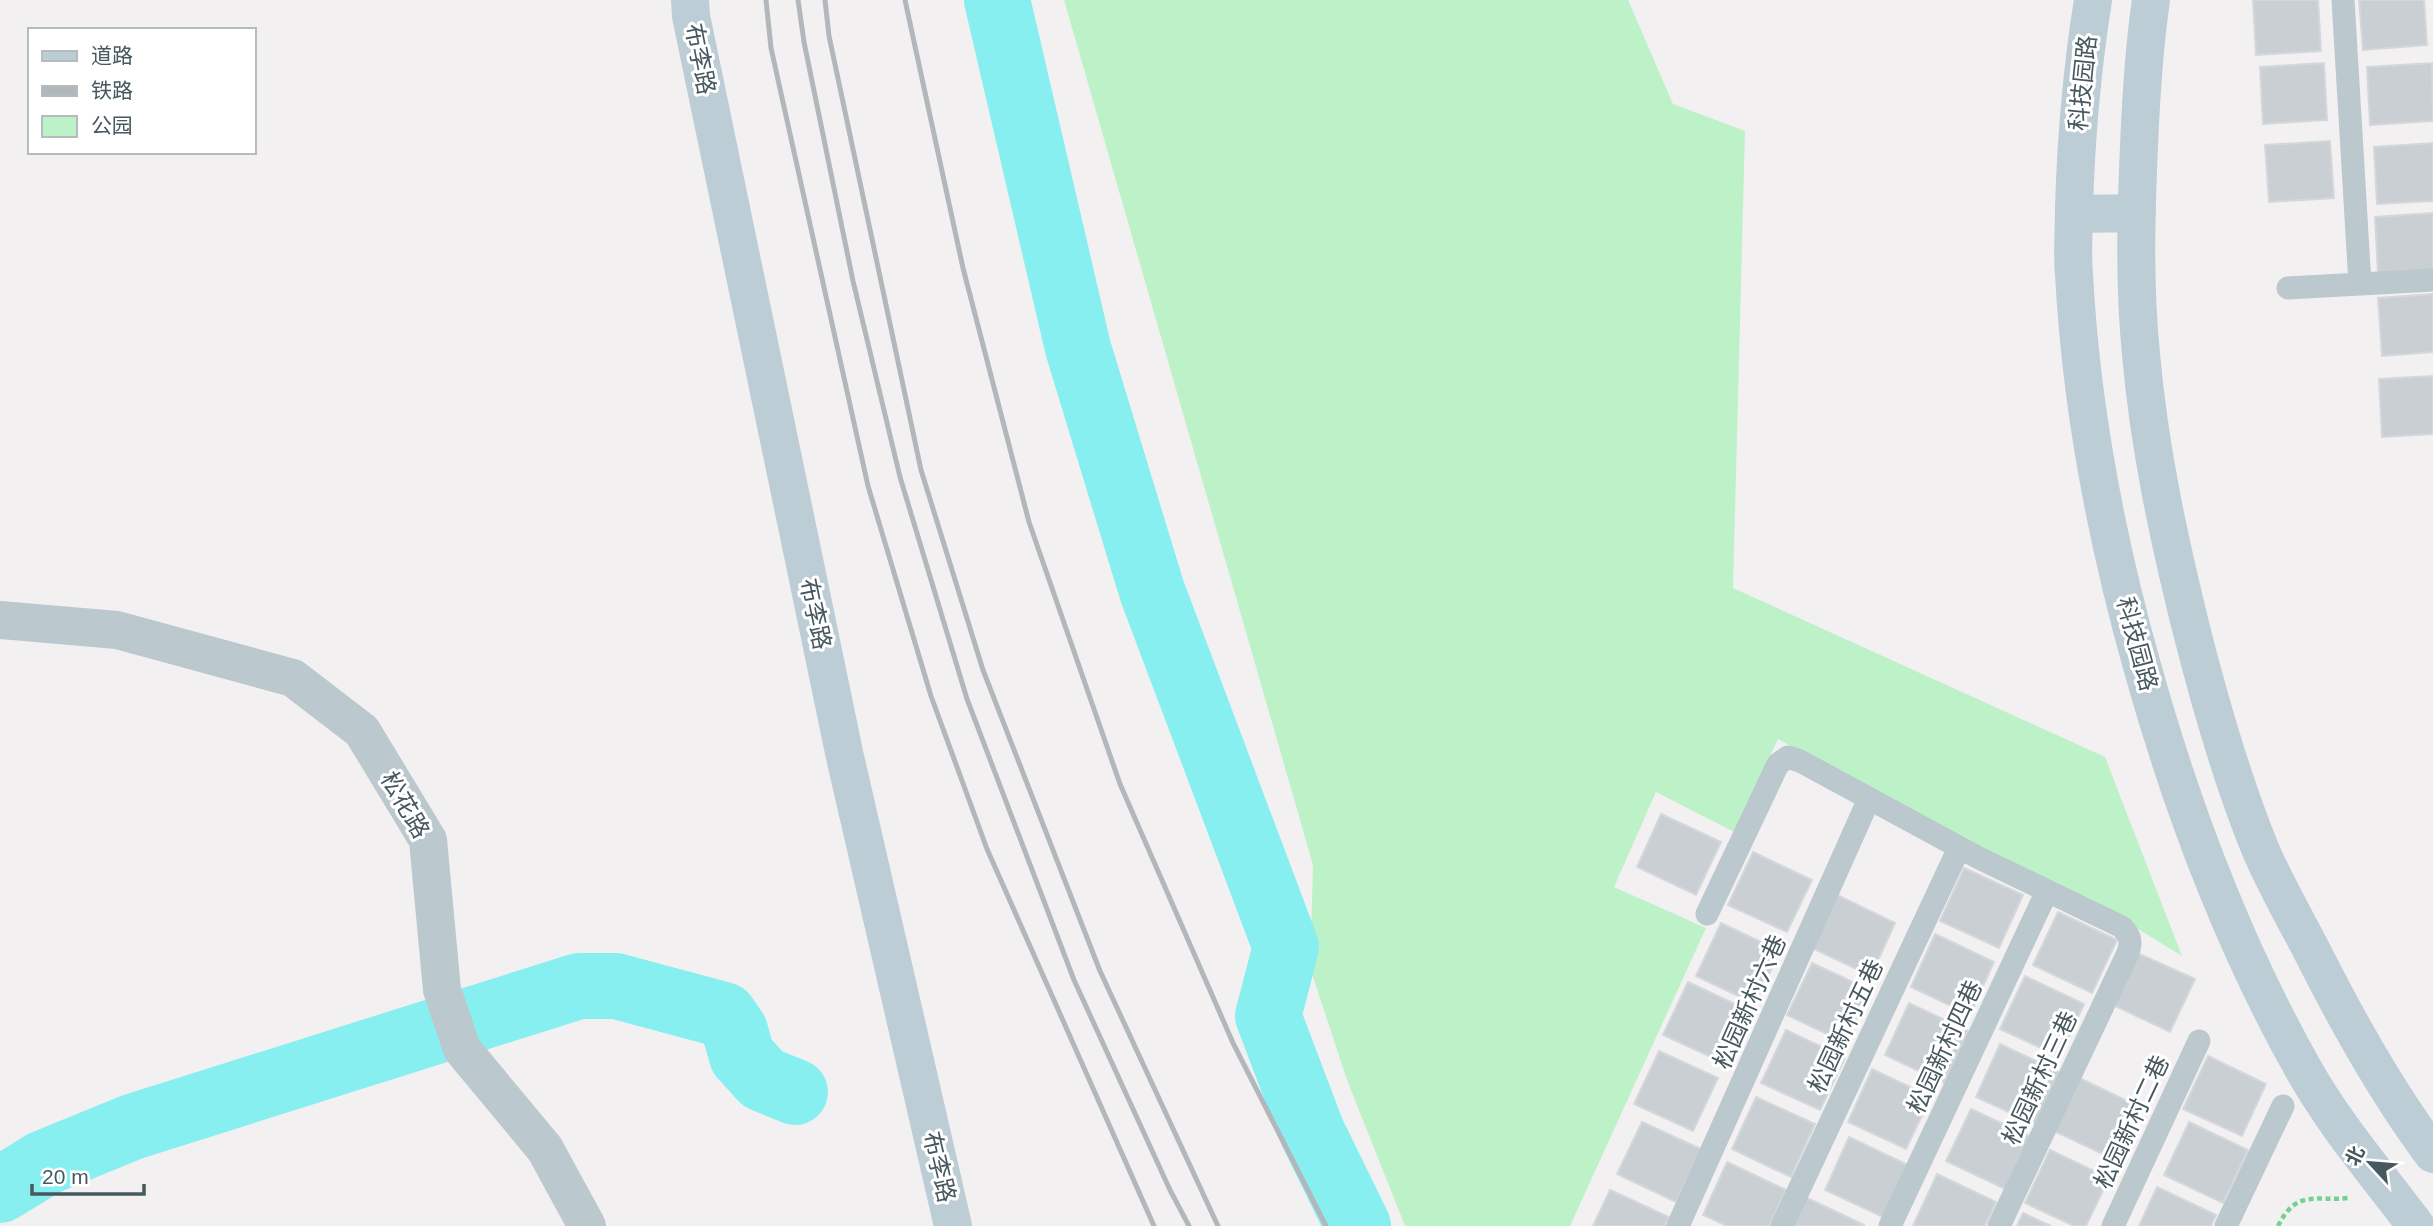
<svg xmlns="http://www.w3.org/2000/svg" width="2433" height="1226" viewBox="0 0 2433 1226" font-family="Arial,'Noto Sans SC',sans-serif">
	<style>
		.green { fill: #bdf2c8 }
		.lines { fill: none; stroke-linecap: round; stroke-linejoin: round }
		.river { stroke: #88eff1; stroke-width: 66 }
		.building { fill: #cacfd3; stroke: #d4d8dc; stroke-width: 2 }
		.path { stroke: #73d291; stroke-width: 4.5; stroke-dasharray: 5 3.5; stroke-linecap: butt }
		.service { stroke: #bbc8ce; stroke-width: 23 }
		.minor { stroke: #bbc8ce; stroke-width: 38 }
		.secondary { stroke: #bdcdd5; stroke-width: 38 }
		.rail { stroke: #b2b7bb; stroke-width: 5 }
		.labels { text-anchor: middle; stroke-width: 6; stroke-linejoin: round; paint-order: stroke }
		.street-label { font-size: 24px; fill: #47585f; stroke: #fff }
	</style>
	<rect width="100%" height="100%" fill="#f3f0f1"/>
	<path class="green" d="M1064,0H1628L1673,104L1745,131L1733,588L2105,757L2182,956L2107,910L1967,843L1778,739L1734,832L1656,792L1614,887L1706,928L1570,1226H1405L1347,1080L1310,968L1313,865Z"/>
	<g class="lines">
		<path class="river" d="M997,0L1078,348L1152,591L1286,947L1268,1016L1312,1132L1358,1226
			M0,1190L44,1163L132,1127L579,986H616L724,1015L735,1031L742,1056L763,1079L795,1092"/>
	</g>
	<path class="building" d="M2253,0H2318L2321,51L2256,55Z
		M2359,0H2424L2427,45L2363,50Z
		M2324,63L2327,120L2263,124L2260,67Z
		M2432,63L2433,121L2370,125L2367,67Z
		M2330,141L2334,198L2269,202L2265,145Z
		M2433,143V201L2377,204L2374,147Z
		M2433,213V271L2378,275L2375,217Z
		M2433,294V352L2382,356L2378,298Z
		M2433,376V434L2382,437L2379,379Z
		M1661,814L1721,842L1696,895L1637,867Z
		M1753,852L1812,880L1787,932L1728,905Z
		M1964,868L2023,895L1999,948L1940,921Z
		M1837,895L1895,923L1871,976L1812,948Z
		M2058,912L2117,940L2092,993L2033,965Z
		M1721,923L1780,951L1755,1004L1696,976Z
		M1935,934L1994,962L1970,1015L1911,987Z
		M2135,952L2195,979L2170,1032L2111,1004Z
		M1812,963L1870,990L1846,1043L1787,1015Z
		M2025,976L2084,1004L2060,1057L2000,1029Z
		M1688,982L1746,1009L1722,1062L1663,1035Z
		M1909,1003L1968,1031L1944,1083L1885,1055Z
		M1786,1030L1845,1058L1820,1110L1761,1083Z
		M2000,1044L2059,1072L2035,1124L1976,1097Z
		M1659,1051L1718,1078L1693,1131L1634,1104Z
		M2208,1056L2266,1084L2242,1136L2183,1109Z
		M1872,1069L1931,1097L1906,1149L1848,1122Z
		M2079,1078L2138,1106L2113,1159L2054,1131Z
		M1756,1097L1815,1124L1791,1177L1732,1149Z
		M1971,1109L2029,1136L2005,1189L1946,1161Z
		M1642,1122L1701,1149L1676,1202L1617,1174Z
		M2189,1122L2248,1150L2223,1203L2164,1175Z
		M1849,1137L1908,1165L1883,1217L1825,1190Z
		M2050,1150L2109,1178L2086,1226H2074L2025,1203Z
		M1727,1162L1786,1190L1769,1226H1727L1703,1215Z
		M1937,1174L1996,1202L1985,1226H1913Z
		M2157,1187L2216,1215L2211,1226H2139Z
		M1610,1190L1669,1217L1665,1226H1593Z
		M1805,1197L1864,1225V1226H1792Z
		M2023,1213L2051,1226H2017Z"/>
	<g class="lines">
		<path class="path" d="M2278,1226C2297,1188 2316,1202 2348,1198"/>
		<path class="service" d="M2343,0L2360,284
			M2288,288L2433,280
			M1707,914L1778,764L1788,757L1800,761L1977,857L2122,927C2130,936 2132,941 2128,953L1999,1226
			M1678,1226L1869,799
			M1782,1226L1959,848
			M1890,1226L2047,891
			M2113,1226L2199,1041
			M2226,1226L2283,1106"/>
		<path class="minor" d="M0,620L117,630L293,678L362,731L428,840L442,990L462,1049L545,1149L587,1226"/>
		<path class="secondary" d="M690,0L691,16L845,757L953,1226
			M2093,0C2082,69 2076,138 2074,208C2074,230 2072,252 2074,274C2081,407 2106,538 2142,666C2181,806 2233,945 2305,1072C2337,1128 2378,1175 2416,1226
			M2151,0C2144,48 2141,97 2139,146C2136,215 2134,285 2141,354C2149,446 2168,535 2190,624C2209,700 2230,774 2259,846C2275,885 2298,923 2317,961C2351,1028 2388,1094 2433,1154
			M2074,214L2137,213"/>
		<path class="rail" d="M766,0L771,48L868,486L931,696L987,849L1154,1226
			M798,0L804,42L853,281L900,477L967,699L1074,980L1170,1190L1189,1226
			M825,0L829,36L921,470L983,670L1100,971L1218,1226
			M905,0L963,268L1029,522L1120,784L1233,1043L1326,1226"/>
	</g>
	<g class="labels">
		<g class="street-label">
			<text transform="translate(700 59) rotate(79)" y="8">布李路</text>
			<text transform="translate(2083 83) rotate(-84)" y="8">科技园路</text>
			<text transform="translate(815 614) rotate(78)" y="8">布李路</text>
			<text transform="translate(2137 644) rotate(75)" y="8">科技园路</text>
			<text transform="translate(405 805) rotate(60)" y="8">松花路</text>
			<text transform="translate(1750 1002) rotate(-66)" y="8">松园新村六巷</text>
			<text transform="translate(1846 1026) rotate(-65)" y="8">松园新村五巷</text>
			<text transform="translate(1945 1047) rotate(-65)" y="8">松园新村四巷</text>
			<text transform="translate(2040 1078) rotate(-65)" y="8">松园新村三巷</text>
			<text transform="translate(2132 1122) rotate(-65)" y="8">松园新村二巷</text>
			<text transform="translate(939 1167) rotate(77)" y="8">布李路</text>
		</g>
	</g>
	<rect x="28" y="28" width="228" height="126" fill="#ffffff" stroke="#b5bcbf" stroke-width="2"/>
	<rect x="42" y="51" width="35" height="10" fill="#bdcdd5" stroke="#b5bcbf" stroke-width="2"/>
	<text x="91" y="63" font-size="21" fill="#47585f">道路</text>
	<rect x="42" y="86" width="35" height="10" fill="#b2b7bb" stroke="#b5bcbf" stroke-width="2"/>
	<text x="91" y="98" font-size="21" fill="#47585f">铁路</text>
	<rect x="42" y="116" width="35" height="21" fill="#bdf2c8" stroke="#b5bcbf" stroke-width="2"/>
	<text x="91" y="133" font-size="21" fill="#47585f">公园</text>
	<g transform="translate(2370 1163) rotate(296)" stroke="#ffffff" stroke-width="5" paint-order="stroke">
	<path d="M0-5L12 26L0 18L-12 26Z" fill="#47585f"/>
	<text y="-10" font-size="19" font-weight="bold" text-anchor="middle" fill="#47585f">北</text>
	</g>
	<path d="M32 1184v10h112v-10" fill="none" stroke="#47585f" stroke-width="3.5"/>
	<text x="42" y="1184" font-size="21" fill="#47585f" stroke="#ffffff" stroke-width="5" paint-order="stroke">20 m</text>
</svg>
